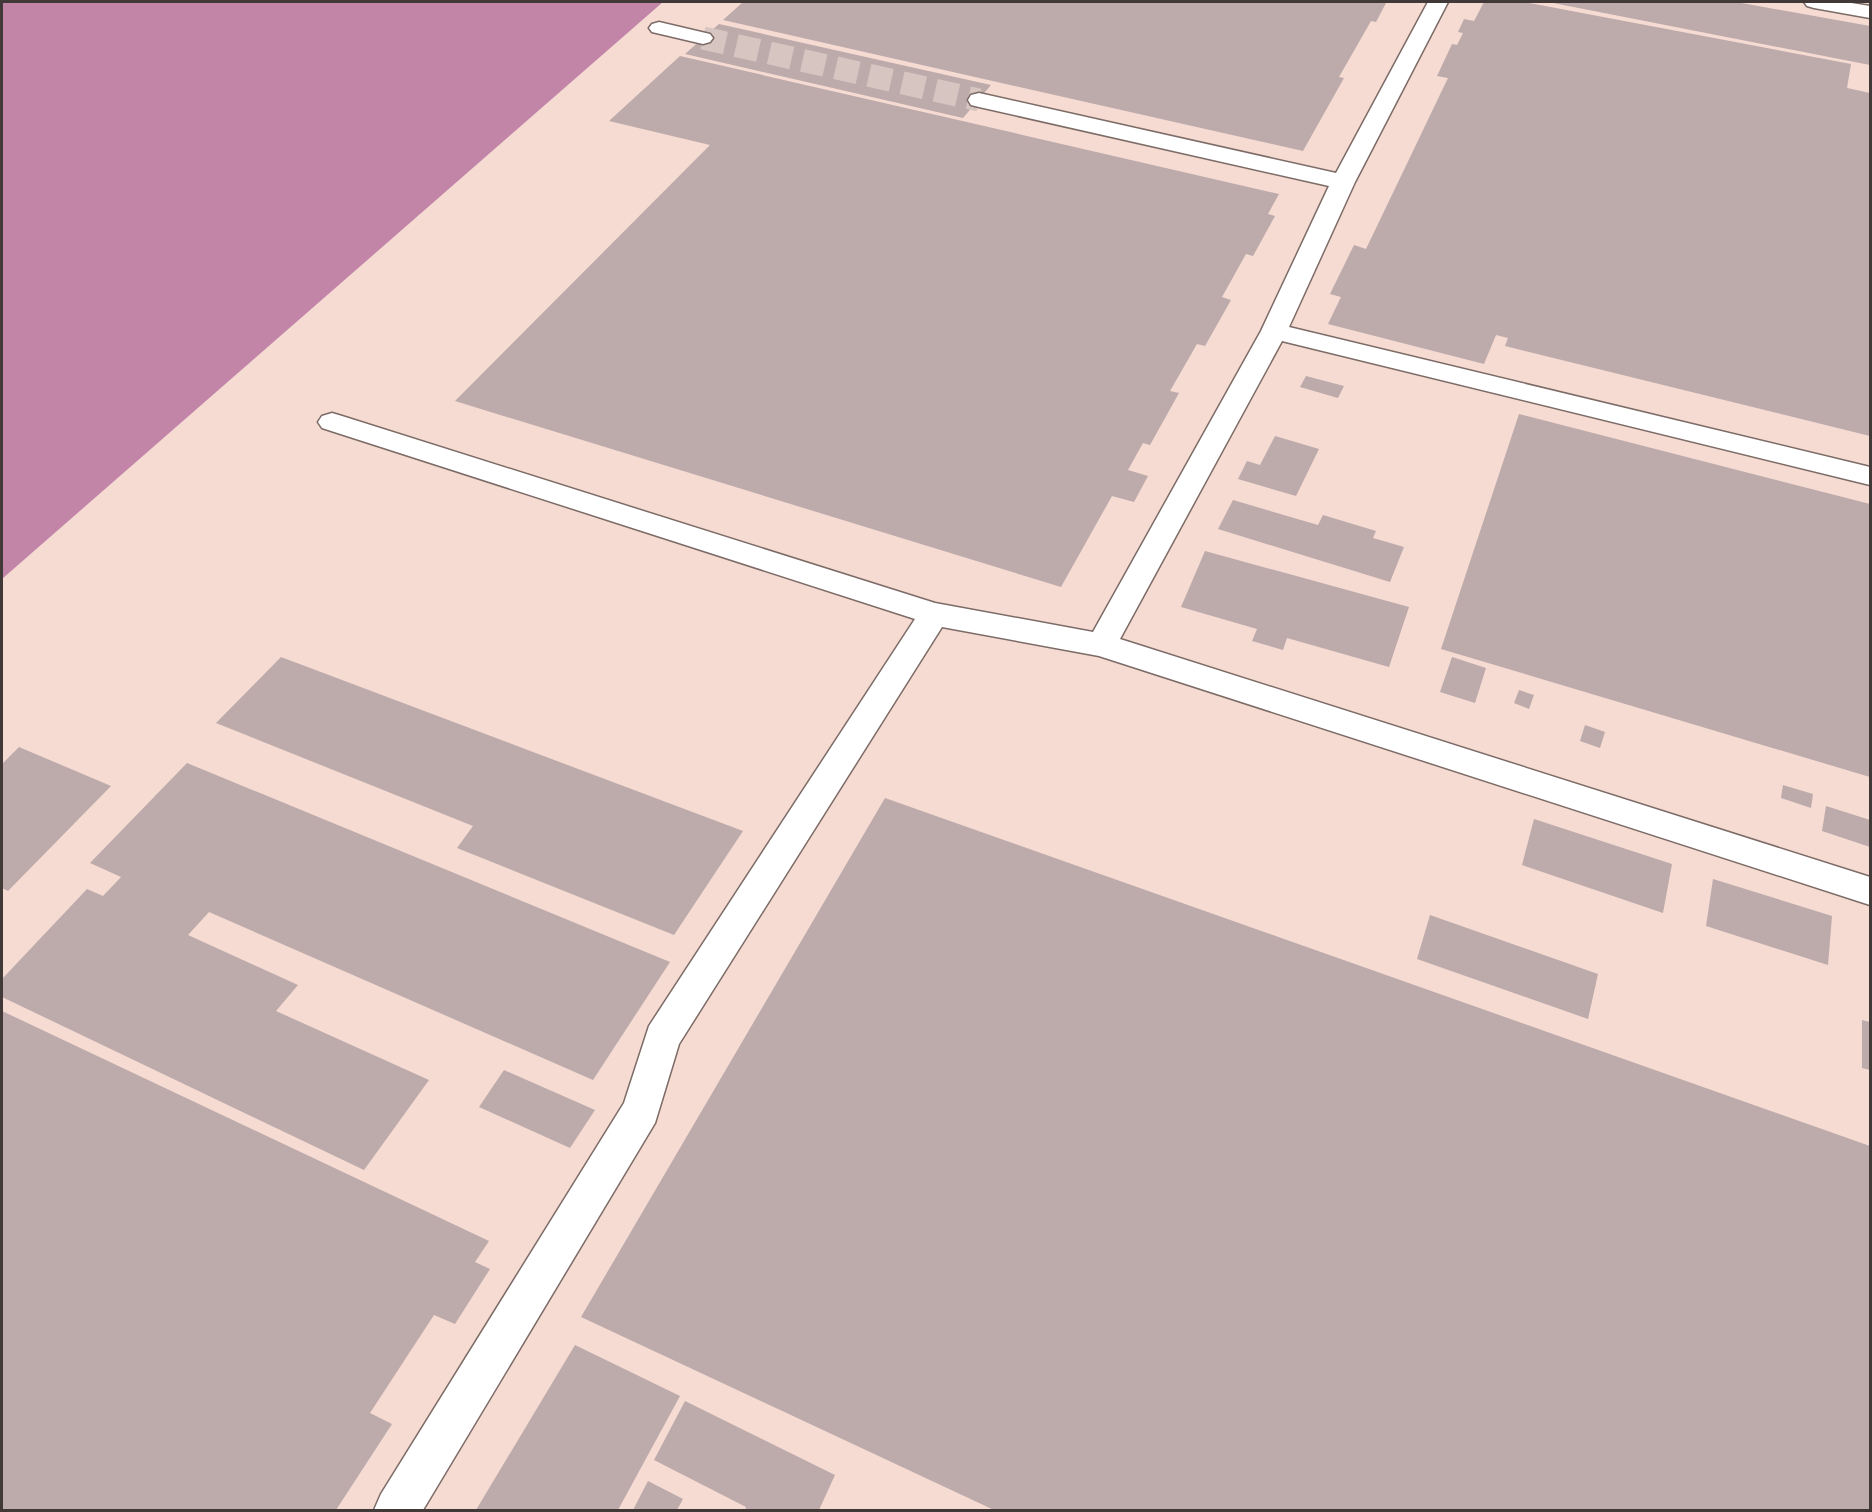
<svg xmlns="http://www.w3.org/2000/svg" width="1872" height="1512" viewBox="0 0 1872 1512" font-family="'Golos Text',sans-serif">
	<style>
		.built { fill: #f5dbd2 }
		.water { fill: #c285a8 }
		.building { fill: #bdaaab }
		.lines { fill: none; stroke-linecap: round; stroke-linejoin: round }
		.minor-tunnel { stroke: #d6c5c0; stroke-width: 23; stroke-dasharray: 23 11; stroke-linecap: butt }
		.minor-casing { stroke: #7c6b66; stroke-width: 3 }
		.minor { fill: #fff; fill-rule: evenodd }
	</style>
	<rect width="100%" height="100%" fill="#fbe8e2"/>
	<path class="built" d="M663,2H1870V1510H2V579Z"/>
	<path class="water" d="M2,2H663L2,579Z"/>
	<path class="building" d="M743,2H1383L1386,3L1376,22L1371,21L1339,77L1344,78L1303,151L723,20Z
		M1484,2H1524L1851,64L1847,88L1870,93V436L1505,346L1508,338L1496,335L1484,364L1328,324L1341,297L1330,294L1354,245L1366,249L1448,78L1437,76L1452,44L1457,45L1463,33L1458,32L1464,19L1474,21Z
		M1548,2H1736L1870,26V65Z
		M719,24L991,85L963,118L685,54Z
		M680,56L1279,194L1268,214L1275,216L1253,256L1246,254L1222,297L1231,300L1205,346L1197,344L1170,391L1179,393L1150,445L1143,443L1128,470L1148,476L1134,502L1112,496L1061,587L455,401L710,145L609,121Z
		M1306,376L1344,386L1338,398L1300,387Z
		M1519,414L1870,504V777L1441,649Z
		M1275,436L1319,449L1296,496L1238,479L1247,461L1260,465Z
		M1233,500L1318,525L1323,515L1376,531L1373,538L1404,547L1390,582L1218,529Z
		M1205,551L1409,607L1389,667L1287,638L1283,650L1252,641L1257,629L1181,607Z
		M281,657L533,752L743,831L674,935L457,848L473,826L216,723Z
		M1452,657L1486,668L1475,703L1440,692Z
		M1519,690L1534,695L1529,709L1514,703Z
		M1585,725L1605,732L1600,748L1580,741Z
		M19,747L111,786L8,891L2,888V764Z
		M187,763L670,962L593,1080L209,912L188,935L298,985L276,1011L429,1080L364,1170L2,997V979L87,889L103,896L121,877L90,863Z
		M1783,785L1813,794L1811,808L1781,798Z
		M885,798L1870,1146V1510H994L581,1317Z
		M1826,806L1870,820V847L1822,831Z
		M1534,819L1672,864L1663,913L1522,865Z
		M1713,879L1832,916L1828,965L1706,926Z
		M1430,915L1598,974L1588,1019L1417,959Z
		M2,1011L489,1241L475,1262L490,1269L455,1324L434,1315L370,1413L392,1424L336,1510H2Z
		M1862,1020L1870,1022V1070L1862,1068Z
		M504,1070L595,1110L570,1148L479,1107Z
		M575,1345L680,1396L618,1510H476Z
		M685,1401L835,1475L819,1510H745L746,1507L654,1460Z
		M648,1481L683,1499L677,1510H633Z"/>
	<g class="lines">
		<path class="minor-tunnel" d="M703,38L979,100"/>
		<defs>
			<path id="minor" d="M1428,2H1448L1355,182L1289,327L1870,467V485L1282,341L1120,639L1870,877V905L1099,656L942,627L679,1044L655,1123L423,1510H374L381,1494L624,1103L649,1026L915,619L322,428L318,422L322,416L332,413L342,416L935,603L1093,632L1261,331L1329,186L979,107L971,105L968,100L971,95L979,93L1336,173Z
				M1804,2H1845L1870,6V18L1814,8L1807,6Z
				M659,22L710,34L713,38L710,42L703,44L652,32L649,28L652,24Z"/>
		</defs>
		<use href="#minor" class="minor-casing"/>
		<use href="#minor" class="minor"/>
	</g>
	<rect width="1872" height="1512" fill="none" stroke="#403937" stroke-width="6"/>
</svg>
